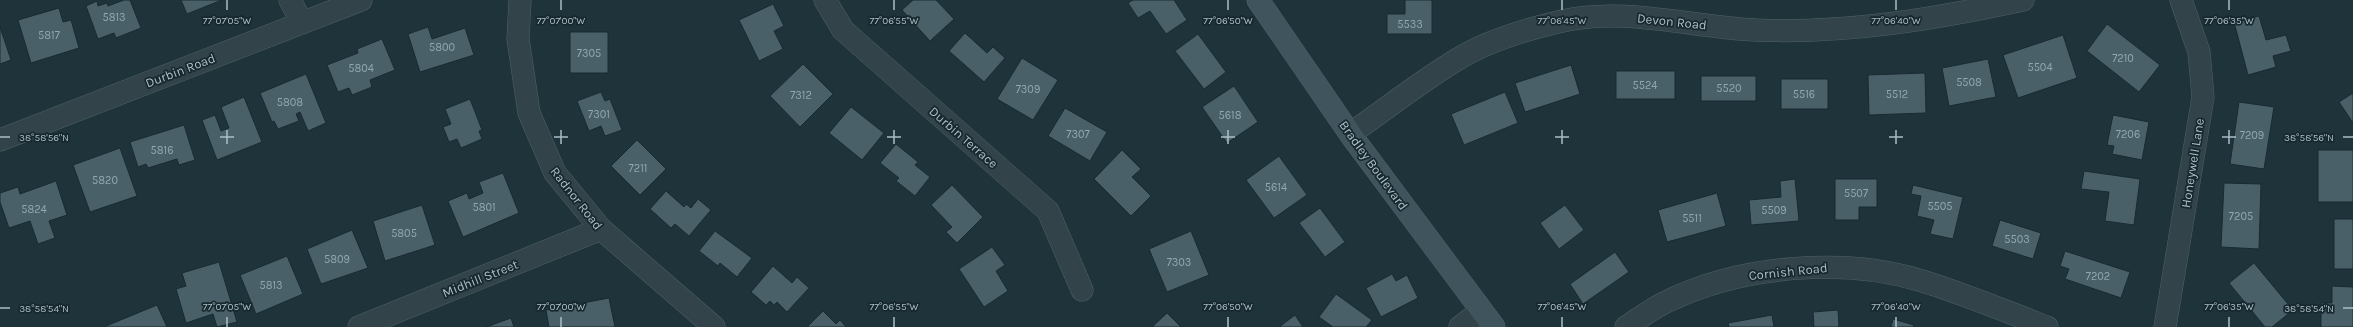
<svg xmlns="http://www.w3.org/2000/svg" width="2353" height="327" viewBox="0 0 2353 327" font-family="Karla,sans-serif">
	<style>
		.building { fill: #496069; stroke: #1a2a31 }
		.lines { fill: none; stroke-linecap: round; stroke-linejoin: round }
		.minor-casing { stroke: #506168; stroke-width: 23 }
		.secondary-casing { stroke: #506168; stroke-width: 23 }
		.minor { stroke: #32434a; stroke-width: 22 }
		.secondary { stroke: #40545e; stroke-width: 22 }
		.ticks { fill: none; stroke: #acbfc7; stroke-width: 1.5 }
		.labels { text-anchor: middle; stroke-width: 3.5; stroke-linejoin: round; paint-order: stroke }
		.number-label { font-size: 11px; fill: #93a7b0 }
		.street-label { font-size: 13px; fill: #acbfc7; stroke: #18282f }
		.ticks-label { font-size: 10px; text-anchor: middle; fill: #acbfc7; stroke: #18282f; stroke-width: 3.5; stroke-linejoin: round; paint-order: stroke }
	</style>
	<rect width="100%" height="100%" fill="#1e333a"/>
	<path class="building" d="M124,0H130L141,28L116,38L114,33L98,39L86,6L97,1L98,6L107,3L108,6Z
		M181,0H222L187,14Z
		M913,0H936L954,19L930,41L902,10Z
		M1133,0H1174L1187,20L1166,34L1150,11L1138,18L1128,3Z
		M1405,0H1432V34H1387V14H1405Z
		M773,4L784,26L774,31L783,49L759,61L739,20Z
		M59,8L63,22L71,20L79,48L31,63L18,20Z
		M2259,16L2266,40L2286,35L2291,51L2273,56L2276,67L2248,75L2234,22Z
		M2107,24L2160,65L2139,92L2087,51Z
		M0,27L11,60L0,64Z
		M428,27L432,39L465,28L474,55L420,72L408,34Z
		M570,32H608V73H570Z
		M965,33L987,53L993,47L1005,58L984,82L949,51Z
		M1198,34L1226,72L1204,89L1175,51Z
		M2063,35L2077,78L2018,98L2003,55Z
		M382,39L395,70L370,80L372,87L352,95L349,88L338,92L327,65L358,53L357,49Z
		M1022,58L1058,80L1033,120L997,99Z
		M1988,59L1996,97L1949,106L1942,68Z
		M803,64L833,94L800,127L770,96Z
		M1571,65L1580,94L1525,112L1515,83Z
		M1616,71H1675V99H1616Z
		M1925,73L1926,113L1869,115L1868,75Z
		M306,74L326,123L308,131L300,112L296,114L299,121L278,129L274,121L272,122L260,93Z
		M1701,76H1756V101H1701Z
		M1781,79H1828V109H1781Z
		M1234,86L1258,122L1227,143L1202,107Z
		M601,92L605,101L610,99L622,130L605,136L601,126L589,131L577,101Z
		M1505,92L1518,123L1464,145L1451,114Z
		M2353,93V123L2339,102Z
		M244,97L262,142L217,160L202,120L215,115L221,131L229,128L221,107Z
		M470,99L482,130L479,131L482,139L461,148L457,139L449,142L443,127L451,124L445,109Z
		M2239,102L2274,107L2264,169L2230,164Z
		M851,107L884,133L862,160L829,133Z
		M1065,108L1107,132L1090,161L1048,136Z
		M2113,115L2149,122L2142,160L2112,154L2114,146L2107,145Z
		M184,125L195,160L179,165L177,159L148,168L146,164L138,167L130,142Z
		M637,140L666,169L640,195L611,166Z
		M896,144L918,162L915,165L930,177L915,196L896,181L899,178L880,163Z
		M120,148L137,196L90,212L73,165Z
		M1122,150L1141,169L1132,177L1151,196L1131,216L1094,179Z
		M2318,150H2353V202H2318Z
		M1279,156L1307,195L1274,218L1246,180Z
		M2084,171L2140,179L2134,225L2105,221L2109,192L2081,189Z
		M503,173L519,213L463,237L448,201L467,193L469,199L483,193L479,182Z
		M1795,179L1799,221L1751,225L1749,200L1781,197L1780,181Z
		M1835,179H1877V207H1859V220H1835Z
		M56,181L67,215L49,221L55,238L38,244L30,221L9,228L0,202V193L18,187L20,194Z
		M2224,183L2261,184L2259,249L2221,247Z
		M952,185L983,217L957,243L946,232L952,227L931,205Z
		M1913,185L1963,197L1953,239L1930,234L1934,220L1917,216L1921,196L1911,194Z
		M666,191L684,207L686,204L691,208L698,199L711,210L689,236L675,224L671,228L650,209Z
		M1717,193L1726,226L1667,242L1658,210Z
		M422,205L435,245L385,261L373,221Z
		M1565,205L1584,230L1559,249L1540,223Z
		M1320,208L1345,242L1325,257L1299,223Z
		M2334,219H2353V269H2334Z
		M2000,220L2041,233L2033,259L1992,246Z
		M352,230L368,268L321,284L307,249Z
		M715,231L752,258L737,277L720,263L718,266L699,251Z
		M1191,231L1209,275L1167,292L1149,249Z
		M992,247L1005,265L996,271L1008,291L984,307L959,269Z
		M2065,251L2130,272L2121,298L2065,279L2069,269L2060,266Z
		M1615,252L1629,272L1583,304L1570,284Z
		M287,256L303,294L256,314L240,275Z
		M219,262L237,322L217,327L213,314L186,323L176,289L186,286L182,273Z
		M2254,263L2293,310L2272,327H2265L2229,283Z
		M773,266L792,283L797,277L809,288L787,312L777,302L774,305L770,301L766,305L751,292Z
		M1392,274L1396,281L1407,275L1418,298L1381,317L1366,288Z
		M2332,286L2353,287V327H2321V303H2332Z
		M1336,294L1372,320L1366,327H1333L1319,317Z
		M609,298L615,327H549L546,310Z
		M157,305L167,327H106V326Z
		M1838,310L1839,327H1814L1813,312Z
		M823,311L836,324L840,320L846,327H807Z
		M1167,313L1181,327H1152Z
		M1295,315L1303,327H1279Z
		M1772,315L1774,327H1729L1728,323Z
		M511,318L514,327H486Z
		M1893,319L1914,325L1913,327H1891Z"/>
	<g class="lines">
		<defs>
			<path id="minor" d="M290,0L302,23
				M520,0L518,39L529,113L555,173L601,229L714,327
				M825,0L843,30L1048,211L1082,290
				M1350,134C1386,109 1421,81 1458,59C1487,41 1524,30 1558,22C1623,6 1690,27 1755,30C1846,34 1935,19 2023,0
				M0,140L361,0
				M359,327L601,229
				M1460,327L1481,311
				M1626,327C1640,318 1654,307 1670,300C1742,266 1842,257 1919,280C1962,293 2005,311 2047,327
				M2165,327L2203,97L2199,52L2181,0"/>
			<path id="secondary" d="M1258,0L1350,134L1494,327"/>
		</defs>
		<use href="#minor" class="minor-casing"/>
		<use href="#secondary" class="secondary-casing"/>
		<use href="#minor" class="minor"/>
		<use href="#secondary" class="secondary"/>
	</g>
	<path class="ticks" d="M227,0V10M561,0V10M894,0V10M1228,0V10M1562,0V10M1896,0V10M2229,0V10M227,130V144M561,130V144M894,130V144M1228,130V144M1562,130V144M1896,130V144M2229,130V144M0,137H10M220,137H234M554,137H568M887,137H901M1221,137H1235M1555,137H1569M1889,137H1903M2222,137H2236M2343,137H2353M0,308H10M2343,308H2353M227,317V327M561,317V327M894,317V327M1228,317V327M1562,317V327M1896,317V327M2229,317V327"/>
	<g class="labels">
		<g class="number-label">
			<text x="114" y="21">5813</text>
			<text x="1410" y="28">5533</text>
			<text x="49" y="39">5817</text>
			<text x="442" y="51">5800</text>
			<text x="589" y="57">7305</text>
			<text x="2123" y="62">7210</text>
			<text x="2040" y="71">5504</text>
			<text x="361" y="72">5804</text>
			<text x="1969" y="86">5508</text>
			<text x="1645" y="89">5524</text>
			<text x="1729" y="92">5520</text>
			<text x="1028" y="93">7309</text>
			<text x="1804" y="98">5516</text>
			<text x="1897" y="98">5512</text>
			<text x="801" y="99">7312</text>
			<text x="290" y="106">5808</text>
			<text x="599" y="118">7301</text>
			<text x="1230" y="119">5618</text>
			<text x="1078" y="138">7307</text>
			<text x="2128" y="138">7206</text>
			<text x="2252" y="139">7209</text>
			<text x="162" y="154">5816</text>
			<text x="638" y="172">7211</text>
			<text x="105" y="184">5820</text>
			<text x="1276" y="191">5614</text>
			<text x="1856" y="197">5507</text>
			<text x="1940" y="210">5505</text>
			<text x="484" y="211">5801</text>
			<text x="34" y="213">5824</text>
			<text x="1774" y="214">5509</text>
			<text x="2241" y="220">7205</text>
			<text x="1692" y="222">5511</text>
			<text x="404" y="237">5805</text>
			<text x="2017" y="243">5503</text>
			<text x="337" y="263">5809</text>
			<text x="1179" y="266">7303</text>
			<text x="2098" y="280">7202</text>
			<text x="271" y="289">5813</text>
		</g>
		<g class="street-label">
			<text transform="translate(1672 21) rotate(6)" y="5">Devon Road</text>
			<text transform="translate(180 70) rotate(-21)" y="5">Durbin Road</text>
			<text transform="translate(964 137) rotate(41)" y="5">Durbin Terrace</text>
			<text transform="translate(2192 163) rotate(-81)" y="5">Honeywell Lane</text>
			<text transform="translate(1374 165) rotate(54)" y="5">Bradley Boulevard</text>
			<text transform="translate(577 198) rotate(52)" y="5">Radnor Road</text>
			<text transform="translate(1788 271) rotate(-6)" y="5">Cornish Road</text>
			<text transform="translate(480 278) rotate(-22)" y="5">Midhill Street</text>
		</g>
	</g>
	<g class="ticks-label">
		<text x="227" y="24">77°07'05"W</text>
		<text x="561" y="24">77°07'00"W</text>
		<text x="894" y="24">77°06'55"W</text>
		<text x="1228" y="24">77°06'50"W</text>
		<text x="1562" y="24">77°06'45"W</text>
		<text x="1896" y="24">77°06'40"W</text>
		<text x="2229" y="24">77°06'35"W</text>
		<text x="44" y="141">38°58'56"N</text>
		<text x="2309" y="141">38°58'56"N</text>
		<text x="227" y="310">77°07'05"W</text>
		<text x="561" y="310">77°07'00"W</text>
		<text x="894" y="310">77°06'55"W</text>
		<text x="1228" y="310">77°06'50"W</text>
		<text x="1562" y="310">77°06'45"W</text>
		<text x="1896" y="310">77°06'40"W</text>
		<text x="2229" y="310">77°06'35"W</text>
		<text x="44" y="312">38°58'54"N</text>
		<text x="2309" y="312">38°58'54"N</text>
	</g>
</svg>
